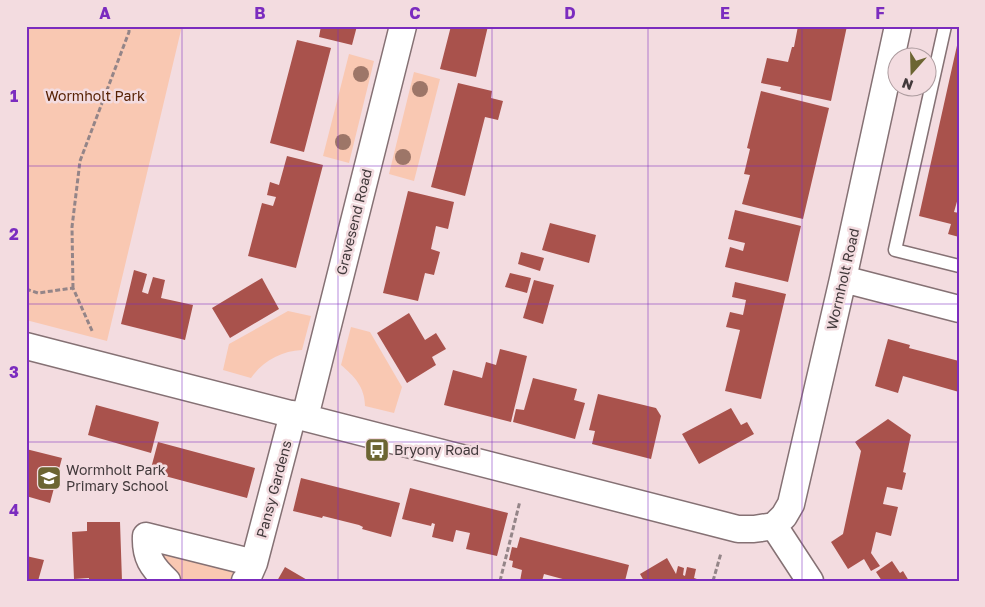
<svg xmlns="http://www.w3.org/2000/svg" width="985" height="607" viewBox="0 0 985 607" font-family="'Golos Text',sans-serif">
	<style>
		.green { fill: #f9c8b2 }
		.building { fill: #a9524c }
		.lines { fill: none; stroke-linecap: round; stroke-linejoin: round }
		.service-casing { stroke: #857174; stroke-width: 15 }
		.minor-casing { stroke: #857174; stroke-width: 29 }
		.path { stroke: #948588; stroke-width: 3; stroke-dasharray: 5 2.5; stroke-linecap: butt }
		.service { stroke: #fff; stroke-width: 12 }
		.minor { stroke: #fff; stroke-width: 26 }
		.tree { fill: #9d7668 }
		.grid { fill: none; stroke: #7b2cbf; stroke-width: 1; stroke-opacity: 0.55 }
		.labels { text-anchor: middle; stroke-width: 5; stroke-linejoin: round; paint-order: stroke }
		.park-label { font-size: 14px; fill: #572205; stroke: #f3dce0 }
		.street-label { font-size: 14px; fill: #42393b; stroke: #f3dce0 }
		.poi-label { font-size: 14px; fill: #42393b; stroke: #f3dce0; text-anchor: start }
		.neatline { fill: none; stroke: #7b2cbf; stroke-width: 2 }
		.grid-label { font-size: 16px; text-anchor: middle; font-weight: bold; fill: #7b2cbf }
	</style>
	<rect width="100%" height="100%" fill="#f3dce0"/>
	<path class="green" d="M26,26H182L107,341L26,320Z
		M349,54L374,61L349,163L323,156Z
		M414,72L440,79L414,181L389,174Z
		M288,311L311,316L302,350C281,351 263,361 251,378L223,370L229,344Z
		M351,327L370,332L402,387L394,413L365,406C365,387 354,376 341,365Z
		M156,552L237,565L234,581H178Z"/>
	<path class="building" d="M321,26H357L352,45L319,37Z
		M451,26H488L476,77L440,69Z
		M798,26H847L831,101L780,90L781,87L761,83L767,58L788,62L792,47H794Z
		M297,40L331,48L304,152L270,143Z
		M958,41L959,198H958L954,212L959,213V237L948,234L951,224L919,216Z
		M458,83L492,91L491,98L503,101L498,120L485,117L465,196L431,187Z
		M761,91L829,108L803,219L742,204L750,175L744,174L750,149L747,148Z
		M287,156L323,165L296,268L248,256L262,203L273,206L276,197L267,195L270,182L279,185Z
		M408,191L454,202L448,229L436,226L431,249L440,252L434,275L425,273L418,301L383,293Z
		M735,210L801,226L788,282L725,267L730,247L743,251L745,243L728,239Z
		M550,223L596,235L589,263L542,250Z
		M521,252L544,258L540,271L518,264Z
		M134,270L147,274L142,292L148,294L153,277L165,280L161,298L193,305L185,340L121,324Z
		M510,273L531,278L527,293L505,287Z
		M262,278L279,309L230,338L212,308Z
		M534,280L554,285L543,324L523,318Z
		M735,282L786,294L761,399L725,391L740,330L726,327L730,312L743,315L746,300L732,297Z
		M409,313L425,340L436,333L446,349L432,357L436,365L407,383L377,333Z
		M888,339L910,345L909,348L959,361V392L903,376L898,393L875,386Z
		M500,349L527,356L511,422L444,405L453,370L482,378L486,362L496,365Z
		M533,378L577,389L574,400L585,403L575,439L513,422L516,409L524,410Z
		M598,394L656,408L661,416L651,459L592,444L595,431L589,430Z
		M96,405L159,422L151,453L88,435Z
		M731,408L741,425L747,422L754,434L699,464L682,434Z
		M888,419L911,435L903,472L906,473L902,490L887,487L883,504L898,507L891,536L876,532L871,553L880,566L871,571L864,559L848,569L831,542L843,534L861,451L855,442Z
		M158,442L255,468L247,498L150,472Z
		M26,449L62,458L50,503L26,496Z
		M301,478L400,503L391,537L362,529L363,527L359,525L323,516L322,518L293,511Z
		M410,488L508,513L497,556L466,549L470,533L456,530L453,542L432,537L435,524L432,523L431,526L402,519Z
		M87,522H120L122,581H89V578L74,579L72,532L87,531Z
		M520,537L629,565L625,581H570L544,574L542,581H520L522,570L512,567L513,561L509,560L512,547L517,548Z
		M26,556L44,560L38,581H26Z
		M667,558L676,574L678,566L684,568L683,575L685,576L687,567L696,569L694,578L703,581H644L640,574Z
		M892,561L900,573L903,571L909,581H882L876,572Z
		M285,567L309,581H277Z"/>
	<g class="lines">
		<defs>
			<path id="service" d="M945,26L895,250L959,266"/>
			<path id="minor" d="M843,279L959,309
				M26,346L738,529H754L774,526
				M305,417L403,26
				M774,526L784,516L791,504L843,279L898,26
				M774,526L810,581
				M167,581C152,567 145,557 146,536L254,563
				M245,581L247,579L254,563L293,414"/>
		</defs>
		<use href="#service" class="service-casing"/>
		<use href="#minor" class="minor-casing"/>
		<path class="path" d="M73,288L72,227L80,161L129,32V26
			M26,289L38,293L73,288L93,333
			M500,581L520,501
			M713,581L721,553"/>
		<use href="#service" class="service"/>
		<use href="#minor" class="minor"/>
	</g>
	<g class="tree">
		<circle cx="361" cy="74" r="8"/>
		<circle cx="420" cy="89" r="8"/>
		<circle cx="343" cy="142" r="8"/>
		<circle cx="403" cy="157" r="8"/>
	</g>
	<path class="grid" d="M182,26V581M338,26V581M492,26V581M648,26V581M802,26V581M26,166H959M26,304H959M26,442H959"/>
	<defs>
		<symbol id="bus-square" viewBox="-11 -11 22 22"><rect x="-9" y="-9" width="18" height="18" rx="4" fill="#6c6532" stroke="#f3dce0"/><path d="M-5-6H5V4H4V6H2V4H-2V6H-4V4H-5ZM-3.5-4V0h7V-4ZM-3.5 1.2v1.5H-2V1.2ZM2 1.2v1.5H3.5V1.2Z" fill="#fff"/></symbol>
		<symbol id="school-square" viewBox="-11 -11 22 22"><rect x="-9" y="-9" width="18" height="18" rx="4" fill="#6c6532" stroke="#f3dce0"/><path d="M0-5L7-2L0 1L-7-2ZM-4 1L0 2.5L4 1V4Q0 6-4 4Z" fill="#fff"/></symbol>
	</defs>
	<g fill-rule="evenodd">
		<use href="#bus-square" x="363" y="436" width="28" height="28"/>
		<use href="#school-square" x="35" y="464" width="28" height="28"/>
	</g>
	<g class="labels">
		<g class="park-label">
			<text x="95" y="101">Wormholt Park</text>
		</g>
		<g class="street-label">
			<text transform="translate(354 222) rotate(-76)" y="5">Gravesend Road</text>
			<text transform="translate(843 279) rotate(-77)" y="5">Wormholt Road</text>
			<text transform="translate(274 489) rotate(-75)" y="5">Pansy Gardens</text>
		</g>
		<g class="poi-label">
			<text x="394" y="455">Bryony Road</text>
			<text x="66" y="475">Wormholt Park<tspan x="66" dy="16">Primary School</tspan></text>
		</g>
	</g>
	<rect width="985" height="607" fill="none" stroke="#f3dce0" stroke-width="55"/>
	<g transform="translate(912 72) rotate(200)"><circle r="24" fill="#f3dce0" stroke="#ac9b9e"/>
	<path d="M0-4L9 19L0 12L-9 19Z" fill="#6c6532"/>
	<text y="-8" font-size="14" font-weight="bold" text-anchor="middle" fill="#42393b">N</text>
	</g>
	<rect x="28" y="28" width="930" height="552" class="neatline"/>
	<g class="grid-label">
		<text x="105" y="19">A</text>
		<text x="260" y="19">B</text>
		<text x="415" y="19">C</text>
		<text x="570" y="19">D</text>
		<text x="725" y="19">E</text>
		<text x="880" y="19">F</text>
		<text x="14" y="102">1</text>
		<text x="14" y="240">2</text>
		<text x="14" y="378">3</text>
		<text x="14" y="516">4</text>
	</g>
</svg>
